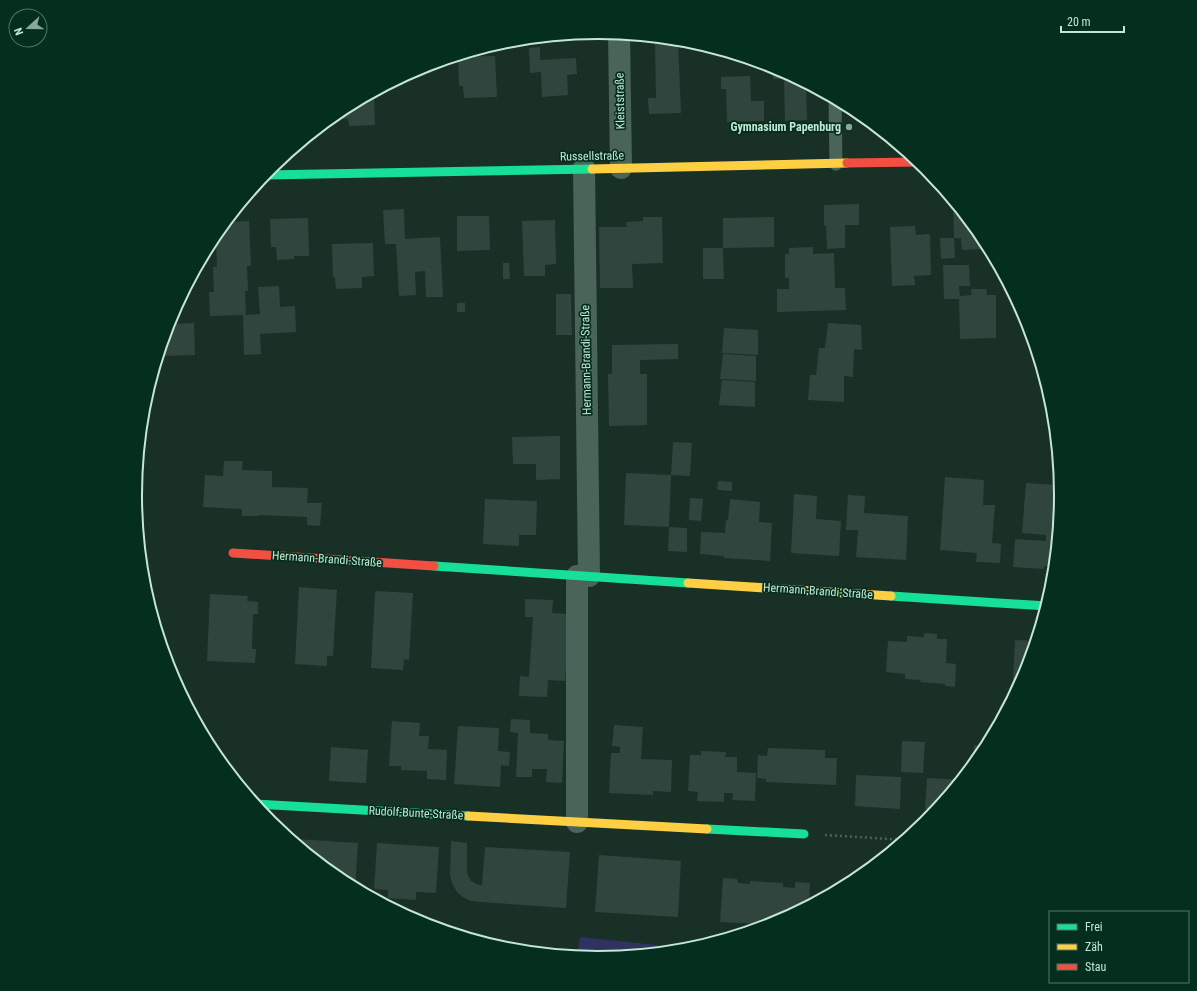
<svg xmlns="http://www.w3.org/2000/svg" width="1197" height="991" viewBox="0 0 1197 991" font-family="'Roboto Condensed',sans-serif">
<rect width="100%" height="100%" fill="#193026"/>
<path fill="#30335f" d="M580,937L694,949L689,950L598,959L577,957Z"/>
<path fill="#30453e" d="M678,42L681,113L649,114L648,98H656L655,43Z
M540,47V60L576,58L577,74L567,75L568,95L542,97L541,72L530,73L529,48Z
M495,56L497,97L464,98L463,86H459L458,57Z
M430,64L431,73H410L421,67Z
M773,66L806,83L807,120L785,121L784,79H773Z
M750,76L751,101H764V121L727,122L726,89H721V77Z
M374,93L375,125L349,126L348,119H343L342,109Z
M953,201L981,235L982,249L962,250L961,238H954Z
M859,204V225H845V248L827,249L826,225L824,226V205Z
M404,209L405,239L440,237L443,297H426L425,271L415,272L416,295L399,296L396,244H385L383,210Z
M457,216H489L490,250L457,251Z
M643,217H662L663,263L632,264L633,288H600L599,227H627L626,222L643,221Z
M774,217V247L723,248V218Z
M308,218L309,256H294V259L277,260L276,247H271L270,219Z
M555,220L556,264L545,265V276H524L522,221Z
M249,221L251,266H247L248,291H245L246,315L260,314L258,287L279,286L280,307L295,306L296,332L260,334L261,354L244,355L243,315L210,316L209,292H214L213,267H217L216,235L227,222Z
M915,226L916,235L930,234L931,275L914,276L915,285L892,286L890,227Z
M940,238H954L955,258L941,259Z
M373,243L374,276L362,277V288L336,289L335,277H333L332,244Z
M813,247V254L834,253L835,288H845L846,310L777,312V289H789V278H785V254H789V248Z
M703,248H723L724,279H703Z
M503,263H509L510,279H503Z
M943,265H969L970,286H959L960,296L972,295L971,289H986L987,295H996V338L960,339L959,299H944Z
M1010,287L1020,305H1010Z
M556,294H571L572,335H556Z
M457,303H465V312H457Z
M194,323L195,355L163,356L162,345L168,324Z
M828,323L861,325L862,350L854,349L853,377L844,376V402L808,400L810,375H816L819,348H825Z
M724,328L758,330V355L722,353Z
M678,344V359L640,360V374H647V425L609,426L608,374H612V345Z
M723,354L756,356V381L720,379Z
M722,380L755,382V407L719,405Z
M560,436V479L536,480V464H513L512,437Z
M673,442L692,443L690,476L671,475Z
M224,461H243L242,470L272,471V487L308,488L307,503H322L320,526L307,525V517L258,515L259,516H242V509L203,507L205,475L223,476Z
M626,473L671,475L669,527L624,525Z
M945,477L984,480L983,505H995L992,543L1001,544L1000,563L976,562L977,553L940,550Z
M718,481L732,482V491L717,490Z
M1026,483L1057,485L1055,512H1060L1055,566H1044V569L1013,567L1015,539L1046,541V535L1022,533Z
M794,494L817,496L816,519L841,521L839,556L791,553Z
M848,495L865,496L864,513L908,516L906,560L856,557L858,530H846Z
M690,498L703,499L701,521L689,520Z
M485,499L537,501L536,535H519V546L483,544Z
M730,499L760,502L759,522L772,523L770,561L724,558V556L700,554L701,532L725,533L726,520H728Z
M669,527L687,528V552L668,551Z
M299,587L337,590L333,656H327V666L295,664Z
M375,591L413,593L409,660L404,659L403,670L371,668Z
M210,594L248,596L247,601L258,602V614H253L252,649H256L255,663L207,661Z
M525,599L553,600L552,613L569,614L565,681L548,680L547,697L519,696L520,676L529,677L533,617H525Z
M924,633L937,634V639H947L946,663L956,664L955,687L945,686V684L920,682L921,680L905,679V674L886,672L888,641L907,642V636L924,637Z
M1015,640L1036,641L1027,673L1023,681L1013,680Z
M511,719L530,720V733L548,734V740L564,741L562,783L546,782L547,769H532V777H516L518,733L510,732Z
M392,721L420,723L419,736H429L428,749L447,750L446,780L427,779V771L401,770V766H389Z
M614,725L643,727L641,759L672,760L671,792L653,791V795L609,793L611,753H620V747L612,746Z
M458,726L499,728L498,751L510,752L509,766L501,765L500,787L454,784Z
M902,741L925,742L923,773L901,772Z
M974,745L985,746L984,752L973,766Z
M331,747L368,750L366,783L329,781Z
M768,748L825,750V758H837L836,785L766,782V779L757,778L758,755L767,756Z
M701,751L726,752L725,757H737V772L756,773L755,801L732,800L733,793H724V802L697,801L698,792L688,791L690,755H701Z
M856,775L901,777L900,809L855,806Z
M927,778L962,780L937,810L925,809Z
M296,839L358,843L355,889L341,881L296,844Z
M451,841L467,843V873L471,881L478,885H482L485,847L570,852L566,908L481,902L471,901L463,897L457,892L453,885L450,876Z
M377,843L439,847L436,893L416,892V900L388,898V890L374,889Z
M599,855L681,861L678,917L595,912Z
M723,878L737,879L738,883L750,884V881L783,883V887L795,888V882L810,883L809,906L776,924L758,929V924L720,922Z"/>
<g fill="none" stroke-linecap="round" stroke-linejoin="round">
<path stroke="#4c6258" stroke-width="2.5" stroke-dasharray="2 3" stroke-linecap="butt" d="M825,835L906,840"/>
<path stroke="#4a6459" stroke-width="13" d="M835,99L836,164"/>
<path stroke="#4a6459" stroke-width="22" d="M619,34L621,168
M584,168L589,576
M577,822V576"/>
<path stroke="#16e098" stroke-width="9" d="M265,175L592,169
M434,566L688,583
M891,596L1047,606
M255,804L468,816
M707,829L804,834"/>
<path stroke="#ffcf43" stroke-width="9" d="M592,169L847,163
M688,583L891,596
M468,816L707,829"/>
<path stroke="#f24e42" stroke-width="9" d="M847,163L919,162
M233,553L434,566"/>
</g>
<circle fill="#88a796" stroke="#042e1d" stroke-width="1.5" cx="849" cy="127" r="4"/>
<g text-anchor="middle" stroke-width="3.5" stroke-linejoin="round" paint-order="stroke">
<g font-size="12" fill="#c3e7d3" stroke="#042e1d">
<text transform="translate(620 101) rotate(-91)" y="4">Kleiststraße</text>
<text transform="translate(592 156) rotate(-1)" y="4">Russellstraße</text>
<text transform="translate(586 360) rotate(-91)" y="4">Hermann-Brandi-Straße</text>
<text transform="translate(327 559) rotate(4)" y="4">Hermann-Brandi-Straße</text>
<text transform="translate(818 591) rotate(4)" y="4">Hermann-Brandi-Straße</text>
<text transform="translate(416 813) rotate(3)" y="4">Rudolf-Bunte-Straße</text>
</g>
<g font-size="12" font-weight="bold" fill="#c3e7d3" stroke="#042e1d" text-anchor="end">
<text x="841" y="131">Gymnasium Papenburg</text>
</g>
</g>
<path d="M0 0H1197V991H0ZM142 495a456 456 0 1 1 912 0a456 456 0 1 1-912 0Z" fill="#042e1d" fill-rule="evenodd"/>
<path fill="none" stroke="#c3e7d3" stroke-width="2" d="M142 495a456 456 0 1 1 912 0a456 456 0 1 1-912 0Z"/>
<rect x="1049" y="911" width="140" height="72" fill="#042e1d" stroke="#507866"/>
<rect x="1057" y="924" width="20" height="6" fill="#16e098" stroke="#507866"/>
<text x="1085" y="931" font-size="12" fill="#c3e7d3">Frei</text>
<rect x="1057" y="944" width="20" height="6" fill="#ffcf43" stroke="#507866"/>
<text x="1085" y="951" font-size="12" fill="#c3e7d3">Zäh</text>
<rect x="1057" y="964" width="20" height="6" fill="#f24e42" stroke="#507866"/>
<text x="1085" y="971" font-size="12" fill="#c3e7d3">Stau</text>
<g transform="translate(28 28) rotate(249)"><circle r="19" fill="#042e1d" stroke="#507866"/>
<path d="M0-3L7 15L0 10L-7 15Z" fill="#88a796"/>
<text y="-6" font-size="11" font-weight="bold" text-anchor="middle" fill="#c3e7d3">N</text>
</g>
<path d="M1061 26v6h63v-6" fill="none" stroke="#c3e7d3" stroke-width="2"/>
<text x="1067" y="26" font-size="12" fill="#c3e7d3" stroke="#042e1d" stroke-width="3" paint-order="stroke">20 m</text>
</svg>
